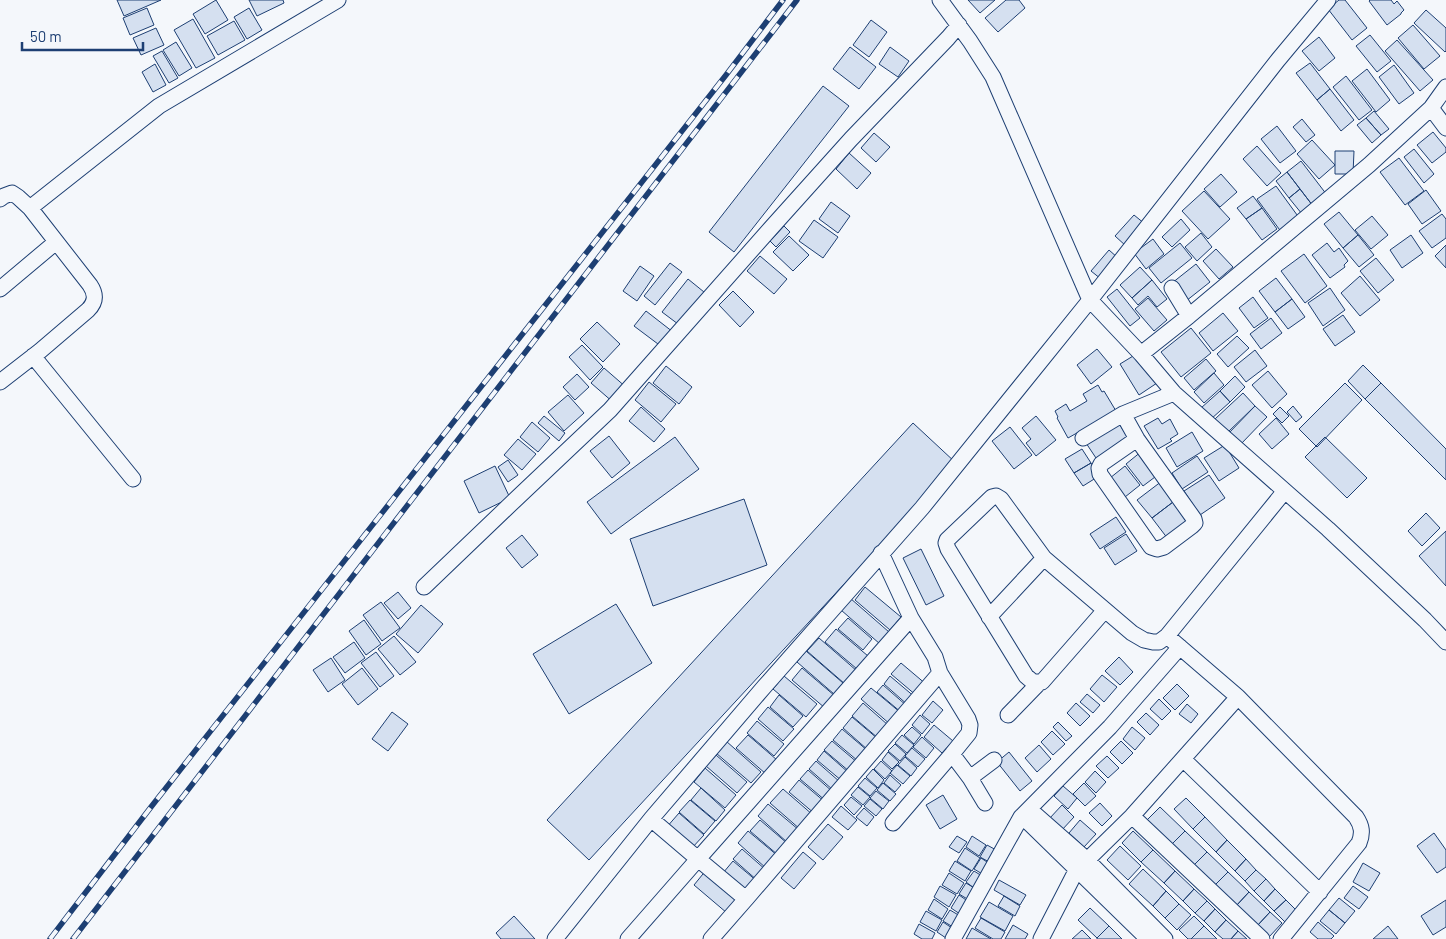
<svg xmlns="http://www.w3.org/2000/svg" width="1446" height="939" viewBox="0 0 1446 939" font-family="Barlow,sans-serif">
<rect width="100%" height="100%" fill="#f4f7fb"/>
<path fill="#d5e0f0" stroke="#1d3f73" d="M117,0H161L124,16Z
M216,0L228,20L205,34L193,14Z
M249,0H283L284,3L257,16Z
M968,0H995L980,13Z
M1006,0H1019L1025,8L998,32L985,18Z
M1339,0H1345L1367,28L1352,40L1328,9Z
M1370,0H1391L1394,4L1397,1L1404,10L1401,13V14L1387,25L1369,1Z
M147,8L154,25L130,35L123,18Z
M249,8L262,30L247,39L234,17Z
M1426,10L1446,28V51L1445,52L1414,23Z
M193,19L215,58L196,68L174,30Z
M871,20L887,32L869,57L853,45Z
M234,21L245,40L218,55L207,36Z
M1413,25L1440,56L1424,69L1398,38Z
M156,28L164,45L141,55L133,38Z
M1370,35L1391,61L1377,72L1356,46Z
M1319,37L1335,58L1319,71L1302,51Z
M1397,40L1433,80L1420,91L1385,51Z
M176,42L192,68L179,76L163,50Z
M850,47L876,67L859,89L833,69Z
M890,47L909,61L898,77L879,64Z
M162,51L178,78L169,83L153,56Z
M1310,63L1330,89L1317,100L1296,73Z
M155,64L166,85L153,92L142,72Z
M1394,65L1414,93L1399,104L1379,77Z
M1367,69L1390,100L1376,112L1352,81Z
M1346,76L1372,110L1359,120L1333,87Z
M823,86L849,106L734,252L709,232Z
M1330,89L1354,120L1341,131L1317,100Z
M1374,111L1389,129L1381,135L1366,118Z
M1366,118L1381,135L1372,143L1357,125Z
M1302,119L1315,135L1306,142L1293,127Z
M1277,126L1296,151L1280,163L1261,139Z
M1433,132L1446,148V152L1432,163L1417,145Z
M874,133L890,147L876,162L861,148Z
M1312,140L1335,165L1319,179L1297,154Z
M1257,146L1281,173L1267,186L1243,159Z
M1414,149L1434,174L1424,183L1404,157Z
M1335,151H1354L1353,174H1335Z
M849,153L871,173L857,189L836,169Z
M1399,158L1424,191L1405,205L1380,172Z
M1301,161L1327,195L1313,206L1287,172Z
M1287,172L1300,189L1289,198L1276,181Z
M1221,174L1237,192L1220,207L1204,189Z
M1276,186L1300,219L1282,233L1257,199Z
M1300,189L1313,206L1302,214L1289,198Z
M1426,190L1441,211L1422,224L1408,204Z
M1204,191L1230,219L1208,239L1182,211Z
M1253,196L1262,208L1246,219L1237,208Z
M831,202L850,216L838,233L819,219Z
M1262,208L1277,229L1262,240L1246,219Z
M1339,212L1358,235L1343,248L1324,224Z
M1442,214L1446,219V238L1432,248L1419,231Z
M1134,215L1145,224L1126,246L1115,236Z
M1372,216L1388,235L1371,249L1355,230Z
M1181,219L1190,230L1172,247L1162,237Z
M814,220L838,237L823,258L799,241Z
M784,226L790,232L776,247L770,241Z
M1201,233L1212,247L1197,261L1185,247Z
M1358,235L1374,255L1359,267L1343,248Z
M1411,235L1423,253L1402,268L1390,250Z
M789,236L809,255L793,271L773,252Z
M1153,239L1164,254L1146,269L1134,253Z
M1180,243L1192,258L1161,283L1149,268Z
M1327,243L1334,252L1339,248L1348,261L1344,265L1345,267L1330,278L1312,255Z
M1446,245V268L1435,256Z
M1216,249L1233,267L1219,279L1203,261Z
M1109,250L1118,258L1101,279L1091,271Z
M1304,254L1327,286L1305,303L1281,271Z
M760,256L787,279L774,294L747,271Z
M1376,258L1394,280L1378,293L1360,271Z
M670,263L682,272L655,305L644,296Z
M1196,264L1210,282L1186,301L1172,283Z
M640,266L654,276L637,301L623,291Z
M1140,267L1152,280L1132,298L1120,285Z
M1360,276L1380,300L1360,316L1341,293Z
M1276,278L1292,299L1275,312L1259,291Z
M688,279L704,292L678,324L662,312Z
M1152,280L1167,299L1157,307L1148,296L1138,305L1132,298Z
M1330,288L1345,310L1323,326L1308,303Z
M1117,289L1140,318L1130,326L1107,297Z
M733,291L754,312L740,327L719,305Z
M1253,297L1268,318L1254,328L1239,308Z
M1148,298L1167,320L1154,331L1135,309Z
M1292,299L1305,317L1288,329L1275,312Z
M646,311L673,332L662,347L634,326Z
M1223,313L1238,331L1213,351L1199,333Z
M1343,315L1355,332L1335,346L1323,329Z
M1271,318L1282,333L1261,349L1250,334Z
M597,322L620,344L603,362L580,339Z
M1191,328L1211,353L1181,377L1161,352Z
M1237,336L1249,348L1228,367L1217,354Z
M582,345L603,367L590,380L569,357Z
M1097,349L1112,367L1091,384L1077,365Z
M1255,350L1267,366L1246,382L1234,367Z
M1138,353L1157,383L1139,395L1120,364Z
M1206,359L1216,371L1194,390L1184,378Z
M1363,365L1381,383L1365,399L1348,381Z
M666,366L692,387L679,404L653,383Z
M604,368L627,388L614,403L591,383Z
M1268,371L1287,394L1272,408L1252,385Z
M1214,373L1224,385L1204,403L1194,392Z
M577,374L589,387L575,400L563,387Z
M1235,376L1245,387L1230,402L1220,391Z
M649,382L676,404L661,422L635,400Z
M1345,383L1362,400L1317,447L1299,429Z
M1381,383L1446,449V480L1365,399Z
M1098,385L1102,392L1104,391L1116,411L1068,438L1057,418L1058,417L1055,411L1066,404L1070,411L1087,401L1083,394Z
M1220,391L1230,402L1211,419L1201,408Z
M1243,393L1255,406L1228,432L1215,419Z
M568,395L584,413L564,431L548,412Z
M1255,406L1267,417L1240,445L1228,434Z
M1293,406L1302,417L1296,422L1287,412Z
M641,407L665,429L654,442L629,421Z
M1280,407L1289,416L1282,423L1273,414Z
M544,416L565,433L559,441L538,423Z
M1036,416L1056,440L1036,456L1026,443L1031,439L1022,428Z
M1158,418L1162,424L1170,419L1178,434L1170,439L1172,441L1158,449L1144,426Z
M1276,418L1289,434L1272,449L1259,434Z
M532,422L550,438L538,452L520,437Z
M1118,422L1130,441L1098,461L1086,443Z
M913,423L956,463L589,860L547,820Z
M1010,427L1032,455L1014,469L992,441Z
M1192,432L1203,451L1177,467L1166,448Z
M609,436L630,463L612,478L590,451Z
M675,437L699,469L611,534L587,502Z
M1325,437L1367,478L1347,498L1305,457Z
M518,439L536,454L522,470L504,455Z
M1225,445L1239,468L1219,481L1204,458Z
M1082,449L1091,463L1074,473L1065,459Z
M1142,451L1159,474L1143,486L1126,464Z
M1197,456L1208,472L1182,489L1172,473Z
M508,460L518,475L508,482L498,467Z
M1091,463L1099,476L1083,486L1074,473Z
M495,466L510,498L479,513L464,481Z
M1125,466L1140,485L1125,497L1110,478Z
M1209,475L1225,498L1200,515L1184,491Z
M1162,481L1177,499L1152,518L1137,500Z
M744,499L767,565L653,606L630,539Z
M1177,499L1192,520L1168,539L1152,518Z
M1426,513L1440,528L1422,546L1408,531Z
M1116,517L1126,532L1100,549L1090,534Z
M1446,531V586L1419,556Z
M1126,534L1137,551L1115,565L1104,548Z
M522,535L538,555L522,568L506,548Z
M921,549L944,596L926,605L903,558Z
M865,587L901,617L890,630L855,600Z
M398,592L411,608L398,619L384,603Z
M850,598L889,632L880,644L841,610Z
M381,602L400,628L382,641L363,615Z
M616,604L652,663L569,714L533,654Z
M421,605L443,624L418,653L396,634Z
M848,618L872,639L863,650L838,629Z
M364,620L381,644L366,655L349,631Z
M836,629L868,656L857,669L825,642Z
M394,636L416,662L400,675L378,649Z
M819,638L857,671L845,684L807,651Z
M354,642L365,658L345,673L333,657Z
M806,651L843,683L834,694L797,662Z
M376,652L394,676L380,687L361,663Z
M1119,657L1133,672L1120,685L1105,671Z
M331,658L345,680L328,692L313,670Z
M901,663L927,685L917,696L891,674Z
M362,668L378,689L358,705L342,684Z
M802,668L835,696L825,708L792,680Z
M1102,675L1117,687L1104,702L1090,689Z
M784,676L817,704L806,717L773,689Z
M890,676L916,698L909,706L884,684Z
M1177,684L1189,696L1175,710L1163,698Z
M883,685L907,706L902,713L877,692Z
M871,688L901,713L891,725L861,699Z
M1087,694L1100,705L1093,713L1080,702Z
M779,695L803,716L793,727L770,707Z
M1159,699L1171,711L1162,720L1150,709Z
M933,701L943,710L932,723L922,715Z
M863,703L888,725L878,738L852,716Z
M1076,703L1090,716L1080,726L1067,713Z
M1187,704L1198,714L1191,723L1179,714Z
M768,707L794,729L783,741L758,719Z
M392,712L408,724L388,751L372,739Z
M1146,713L1159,725L1150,735L1137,722Z
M920,715L930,724L922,734L912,725Z
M852,717L878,739L868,750L843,728Z
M757,721L784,744L774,756L747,733Z
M1058,722L1072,736L1066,741L1053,727Z
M934,725L953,741L942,753L924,737Z
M912,727L921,735L914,744L904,735Z
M1132,727L1145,738L1135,750L1123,739Z
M842,729L868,751L858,761L833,740Z
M1052,731L1065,744L1053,755L1041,742Z
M748,735L777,760L766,774L736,748Z
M902,735L914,745L907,753L895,743Z
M922,737L934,748L926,758L913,747Z
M726,741L761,772L751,783L716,753Z
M832,741L858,763L850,772L824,750Z
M1121,741L1133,753L1122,764L1110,752Z
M895,744L906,754L900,761L888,751Z
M1039,745L1051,759L1037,772L1025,758Z
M912,748L925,759L918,767L905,756Z
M824,751L849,773L842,781L817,760Z
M888,752L899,762L892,769L882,760Z
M1009,752L1032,781L1020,791L997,762Z
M716,755L747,782L737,793L706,766Z
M1107,756L1119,768L1108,778L1096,766Z
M905,757L917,768L911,776L898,765Z
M816,761L840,782L833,790L809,769Z
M881,761L892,771L885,779L874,769Z
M897,765L910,776L903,784L890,773Z
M705,768L736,795L725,808L694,782Z
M873,769L884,780L878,788L866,777Z
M808,770L833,792L826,801L800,779Z
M1095,771L1106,782L1096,793L1085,782Z
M890,775L901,785L895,792L884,783Z
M865,778L877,788L870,796L858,786Z
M799,780L825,802L815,814L789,792Z
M883,783L896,794L890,801L877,790Z
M1084,783L1096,796L1085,806L1073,794Z
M1063,786L1077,798L1068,809L1054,796Z
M858,787L870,797L863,805L851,795Z
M701,788L725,810L716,821L691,800Z
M783,789L813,815L801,830L770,803Z
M876,791L889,801L883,809L870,798Z
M943,795L957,819L940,829L926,805Z
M851,797L862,806L854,815L844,805Z
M1186,798L1205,817L1193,829L1174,809Z
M870,799L882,809L876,816L864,806Z
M690,800L715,821L704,834L679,812Z
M1100,803L1112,816L1102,826L1089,813Z
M768,804L799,830L788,843L758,816Z
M1062,805L1074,817L1061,831L1049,819Z
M841,806L857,820L848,830L832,817Z
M1160,807L1185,831L1171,845L1146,821Z
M864,808L874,817L867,826L856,817Z
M679,813L704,835L691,849L666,828Z
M1205,817L1227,840L1216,852L1193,829Z
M760,820L788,844L778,855L750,831Z
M1080,820L1096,834L1084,847L1069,833Z
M828,824L843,837L823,860L808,847Z
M748,831L778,856L767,869L738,843Z
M1133,831L1153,850L1141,862L1122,843Z
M1185,831L1207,852L1193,866L1171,845Z
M1434,833L1446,850V867L1437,873L1417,846Z
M957,836L967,842L959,853L949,847Z
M972,836L986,845L979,856L966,847Z
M1227,840L1246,859L1235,871L1216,852Z
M987,845L998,851L991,863L980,857Z
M1120,846L1141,866L1128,880L1107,860Z
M965,848L980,858L972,871L957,861Z
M742,849L766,870L758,881L733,859Z
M1153,850L1175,871L1164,883L1141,862Z
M803,852L816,863L794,889L781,878Z
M1207,852L1228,872L1214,886L1193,866Z
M981,858L990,864L984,875L974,869Z
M1246,859L1256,870L1245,881L1235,871Z
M733,861L758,882L748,894L723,873Z
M955,861L971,871L965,881L949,871Z
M1363,863L1380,873L1369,891L1353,882Z
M707,869L740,898L727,913L694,885Z
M1143,869L1166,891L1153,906L1129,884Z
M1256,870L1266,879L1254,891L1245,881Z
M974,871L982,876L974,888L966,882Z
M1175,871L1194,889L1183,901L1164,883Z
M1228,872L1249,892L1236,906L1214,886Z
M949,873L964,883L957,894L942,885Z
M1266,879L1275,889L1264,901L1254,891Z
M999,880L1026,895L1020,905L994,890Z
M966,883L976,889L969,900L959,894Z
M940,886L956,895L949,907L934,897Z
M1353,886L1368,897L1359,909L1344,898Z
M1194,889L1207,901L1195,913L1183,901Z
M1275,889L1286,900L1274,911L1264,901Z
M1166,891L1179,904L1165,918L1153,906Z
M1249,892L1270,912L1257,926L1236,906Z
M959,895L969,902L960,914L951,908Z
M1004,896L1020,906L1015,916L998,906Z
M1339,898L1355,911L1345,923L1329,910Z
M934,899L948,909L942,919L928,910Z
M1286,900L1296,910L1285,922L1274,911Z
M1446,900V927L1433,935L1421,916Z
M1207,901L1215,909L1204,921L1195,913Z
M989,902L1013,916L1005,931L980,917Z
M1179,904L1191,915L1177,930L1165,918Z
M1090,908L1109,926L1097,938L1078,920Z
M1215,909L1226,920L1215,932L1204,921Z
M950,910L960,916L953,927L943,921Z
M1329,910L1345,923L1336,934L1320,921Z
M926,911L942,920L936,931L920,922Z
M1270,912L1282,923L1269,937L1257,926Z
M514,916L535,939H501L496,933Z
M1194,916L1204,926L1191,939H1188L1179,930Z
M981,918L1005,932L1001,939H993L975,928Z
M1226,920L1238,931L1231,939H1223L1215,932Z
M943,922L952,928L946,938L937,932Z
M1318,922L1334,936L1331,939H1318L1310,932Z
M919,924L935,933L932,939H922L914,934Z
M1013,925L1028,934L1025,939H1005Z
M1109,926L1122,939H1097V938Z
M1204,926L1217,939H1191Z
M1388,926L1398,939H1373Z
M972,928L991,939H966Z
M1082,930L1091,939H1072Z
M1238,931L1247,939H1231Z"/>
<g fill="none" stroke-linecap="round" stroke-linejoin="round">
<defs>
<path id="minor" d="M940,0L970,41L993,77L1090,300L1141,354L1174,393L1328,529L1425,620L1446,642
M1431,108L1446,128
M0,199L4,196L12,193L18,197L30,208L90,285C96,294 96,302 88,310L40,351L0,382
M30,208L159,106L338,0
M1172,288L1189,316
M0,289L56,242
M1141,354L1189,316L1369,165L1431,108L1446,87
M33,356L133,479
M1123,414L1137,439L1194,519L1195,523L1192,526L1164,547L1157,549L1151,547L1100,474L1099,468L1101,464L1137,439
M1083,438L1123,414L1174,393
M881,553L911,618
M424,587L516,499L610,410L771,228L851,139L948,38L959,25
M989,617L1044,558
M911,618L935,657L940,673L746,899L698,859Z
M1167,636L1284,492
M1238,697L1356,817C1362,826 1363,833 1359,843L1281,939
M1008,715L1039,683
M952,754L970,778L985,803
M1183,759L1320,892
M970,778L994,760
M1029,809L1087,860L1165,939
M1132,816L1262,939
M1021,817L1029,823L1148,939
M893,823L952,754L969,733L970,725L968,719L940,673
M555,939L651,819L764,687L922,508L1090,300L1278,60L1328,0
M628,939L698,859L651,819
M711,939L746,899
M953,939L1021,817L1110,727L1180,647
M1041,939L1076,871L1132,816L1238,697L1167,636L1159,642H1153L1144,640L1132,633L1044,558L1001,499L996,496L992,497L947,540L946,543L948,549L1026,676L1033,682H1042L1105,610"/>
</defs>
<use href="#minor" stroke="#1d3f73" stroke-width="17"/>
<use href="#minor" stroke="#f4f7fb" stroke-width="15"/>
<defs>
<path id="rail" d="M50,939L151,807L726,75L783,0
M73,939L797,0"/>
</defs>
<use href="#rail" stroke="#1d3f73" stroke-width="5.5"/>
<use href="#rail" stroke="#f4f7fb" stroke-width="4" stroke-dasharray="11" stroke-linecap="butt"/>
</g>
<path d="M22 42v8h121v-8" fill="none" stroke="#1d3f73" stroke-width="2.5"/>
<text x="30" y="42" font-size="15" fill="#1d3f73" stroke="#f4f7fb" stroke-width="4" paint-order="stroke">50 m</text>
</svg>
